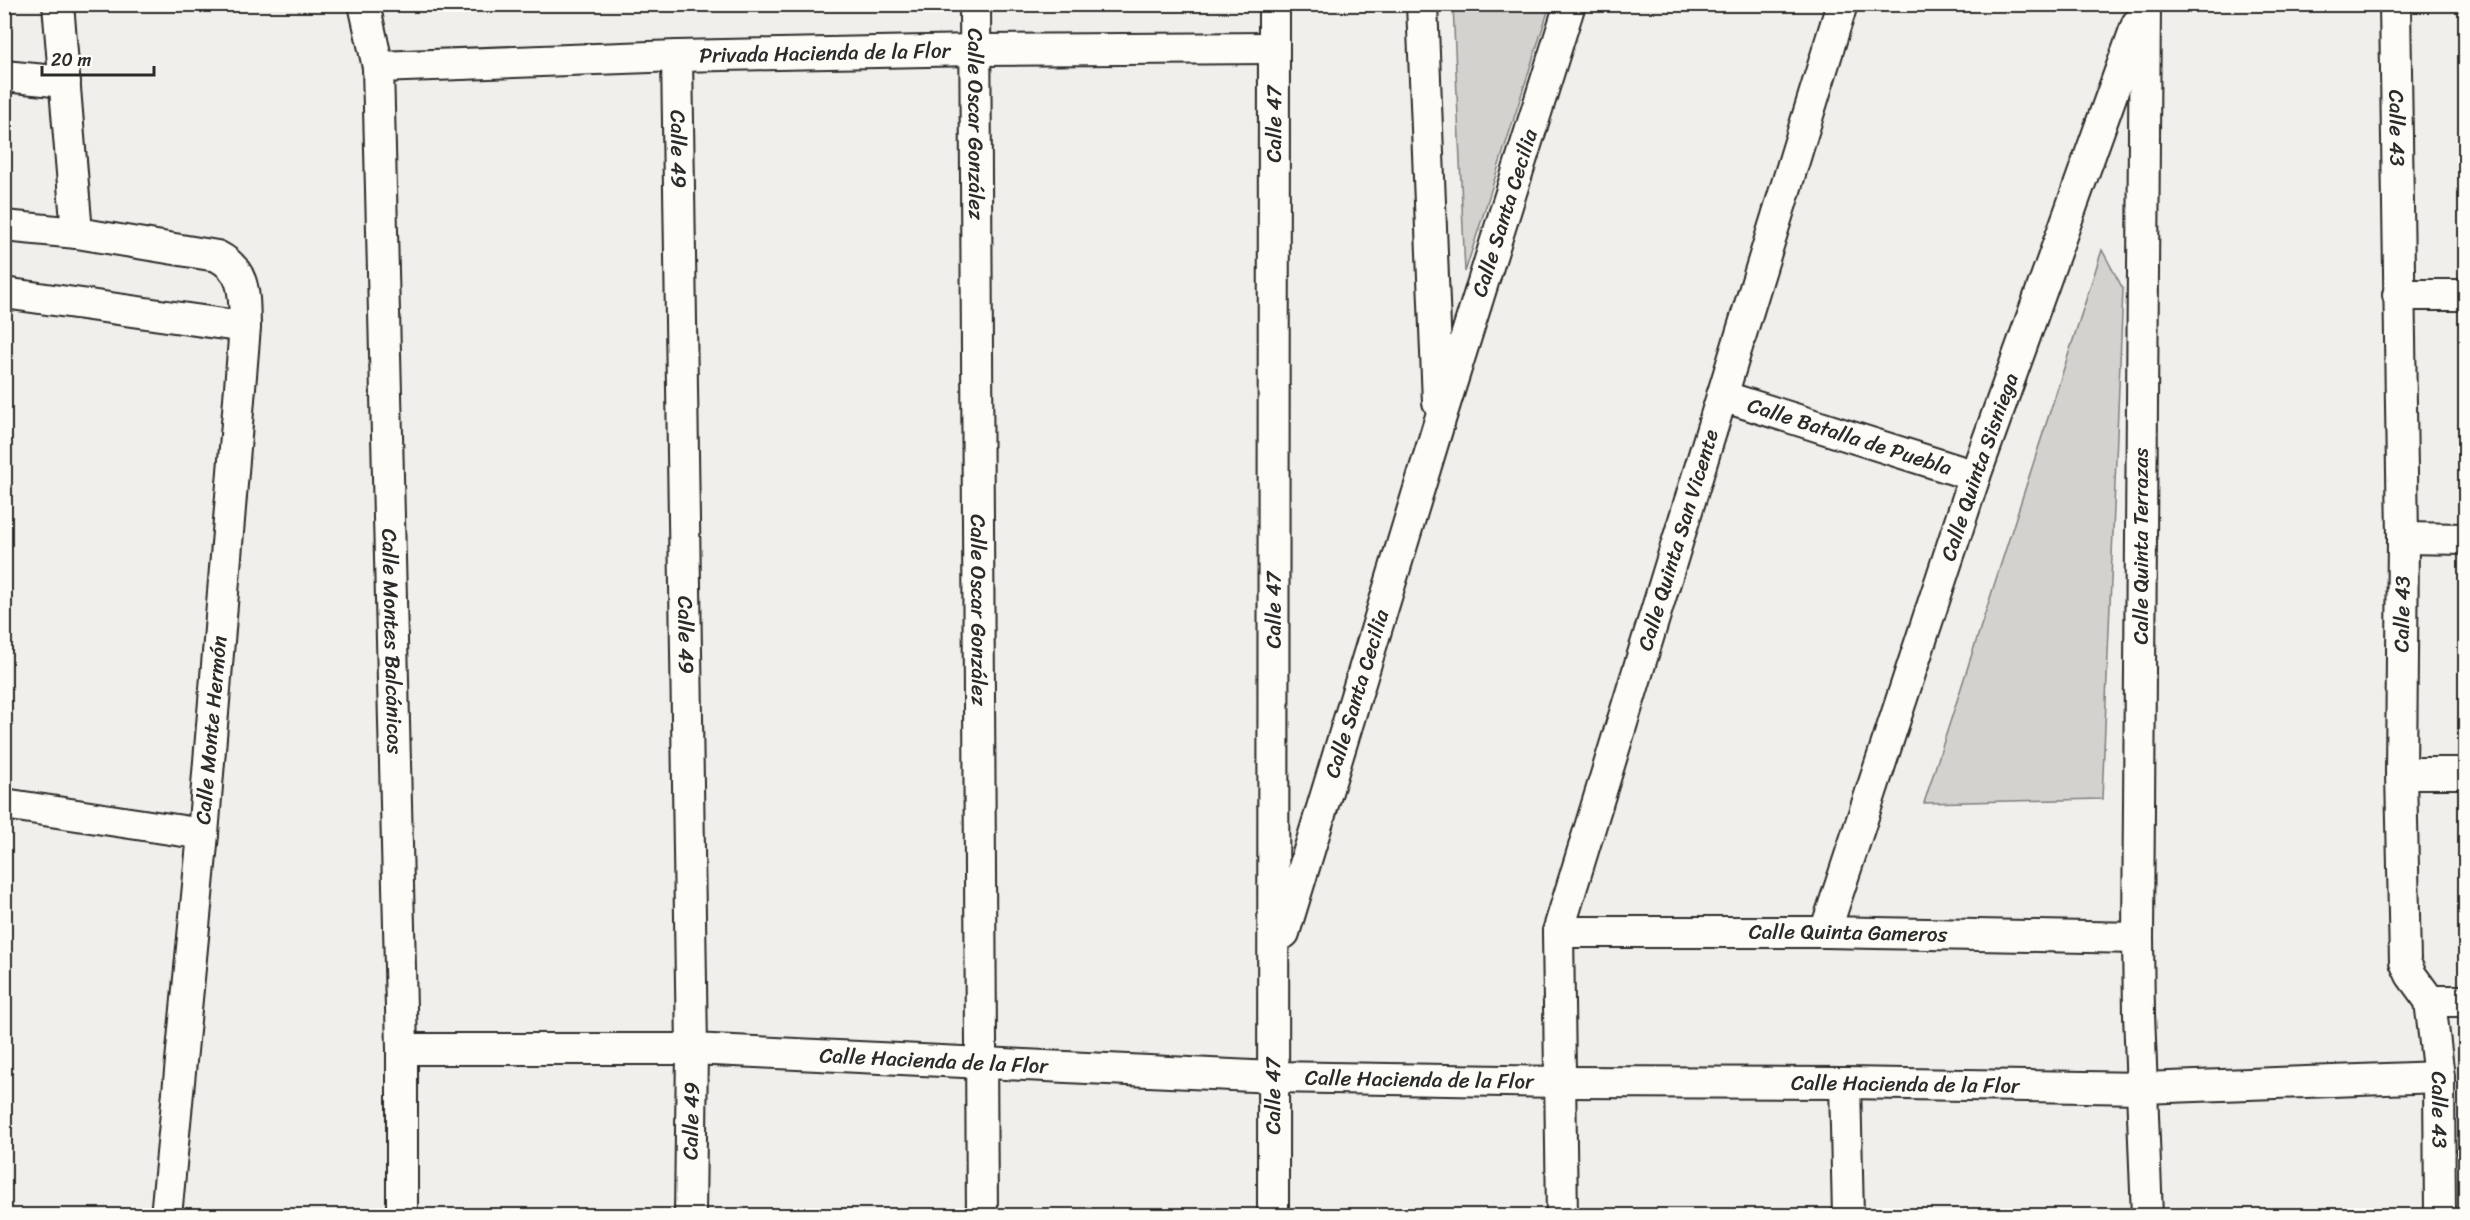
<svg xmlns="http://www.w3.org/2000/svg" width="2470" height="1220" viewBox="0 0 2470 1220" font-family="Sriracha,sans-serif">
<rect width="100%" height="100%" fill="#f0efeb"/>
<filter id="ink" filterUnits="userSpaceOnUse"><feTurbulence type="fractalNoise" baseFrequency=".0167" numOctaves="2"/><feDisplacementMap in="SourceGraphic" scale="12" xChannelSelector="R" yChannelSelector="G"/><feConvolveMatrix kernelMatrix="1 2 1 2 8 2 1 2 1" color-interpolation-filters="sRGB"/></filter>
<g filter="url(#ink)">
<path fill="#d3d2cf" stroke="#7f7e7d" stroke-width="1.5" d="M1453,5H1550L1465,272Z
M2102,250L2123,289L2102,799L1924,803Z"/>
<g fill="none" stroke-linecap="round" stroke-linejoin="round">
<defs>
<g id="street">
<path d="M58,4L77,233"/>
<path id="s1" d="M364,4L378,67L402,1049V1216"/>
<path id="s2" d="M975,4L982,1216"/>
<path d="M1422,4L1438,402"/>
<path d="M2145,4L2138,938L2139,1014L2147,1216"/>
<path id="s3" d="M2395,4L2403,538L2401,773L2405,962L2411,975L2430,1001L2439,1077L2440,1216"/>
<path id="s4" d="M677,56L692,1049L690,1216"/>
<path id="s5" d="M378,67L677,56L975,50L1273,48"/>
<path d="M4,76L65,82"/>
<path d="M4,226L77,233L217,256C247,271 244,297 245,327L203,834L166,1216"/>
<path d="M4,293L245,327"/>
<path d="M2398,295H2466"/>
<path id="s6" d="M1722,396L1975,476"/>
<path d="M2403,538L2466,539"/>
<path d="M2401,773H2466"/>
<path d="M4,804L203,834"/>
<path id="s7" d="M1558,932H1825L2138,938"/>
<path id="s8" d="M1825,932L1975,476L2137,24"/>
<path id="s9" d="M1284,933L1439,423L1570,4"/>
<path d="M2430,1001H2466"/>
<path id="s10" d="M402,1049H692L1273,1077L1561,1082L1845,1083L2143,1088L2439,1077"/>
<path d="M1845,1083L1848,1216"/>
<path id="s11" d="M1273,1216L1274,4"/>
<path id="s12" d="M1562,1216L1558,932L1842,4"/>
</g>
</defs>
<use href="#street" stroke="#2b2b2b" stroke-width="34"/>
<use href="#street" stroke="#fdfcf7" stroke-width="30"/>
</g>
</g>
<g text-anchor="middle" stroke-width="4.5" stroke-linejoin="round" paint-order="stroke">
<g font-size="21" fill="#2b2b2b" stroke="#fdfcf7">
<text dy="7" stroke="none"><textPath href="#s5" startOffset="447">Privada Hacienda de la Flor</textPath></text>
<text dy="7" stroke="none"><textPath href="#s2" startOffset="120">Calle Oscar González</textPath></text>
<text dy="7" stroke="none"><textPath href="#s11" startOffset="1092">Calle 47</textPath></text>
<text dy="7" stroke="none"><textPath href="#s3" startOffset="124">Calle 43</textPath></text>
<text dy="7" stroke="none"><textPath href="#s4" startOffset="93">Calle 49</textPath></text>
<text dy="7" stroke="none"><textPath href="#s9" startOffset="753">Calle Santa Cecilia</textPath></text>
<text dy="7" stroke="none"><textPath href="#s6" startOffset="134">Calle Batalla de Puebla</textPath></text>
<text dy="7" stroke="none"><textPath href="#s8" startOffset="490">Calle Quinta Sisniega</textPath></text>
<text dy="7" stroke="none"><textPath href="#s12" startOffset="694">Calle Quinta San Vicente</textPath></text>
<text transform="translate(2141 546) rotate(-90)" y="7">Calle Quinta Terrazas</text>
<text dy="7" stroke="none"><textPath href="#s2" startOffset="606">Calle Oscar González</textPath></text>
<text dy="7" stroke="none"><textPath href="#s11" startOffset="606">Calle 47</textPath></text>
<text transform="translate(2402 614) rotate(-89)" y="7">Calle 43</text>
<text dy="7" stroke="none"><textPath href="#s4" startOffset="579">Calle 49</textPath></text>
<text dy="7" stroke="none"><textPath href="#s1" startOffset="639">Calle Montes Balcánicos</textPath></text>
<text dy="7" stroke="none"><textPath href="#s9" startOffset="250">Calle Santa Cecilia</textPath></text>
<text transform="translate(211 730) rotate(-85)" y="7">Calle Monte Hermón</text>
<text dy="7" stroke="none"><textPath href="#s7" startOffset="290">Calle Quinta Gameros</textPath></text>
<text dy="7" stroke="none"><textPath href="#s10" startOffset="532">Calle Hacienda de la Flor</textPath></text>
<text dy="7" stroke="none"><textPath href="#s10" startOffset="1018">Calle Hacienda de la Flor</textPath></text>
<text dy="7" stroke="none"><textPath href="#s10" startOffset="1504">Calle Hacienda de la Flor</textPath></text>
<text dy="7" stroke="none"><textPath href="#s11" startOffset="120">Calle 47</textPath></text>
<text dy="7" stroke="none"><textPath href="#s3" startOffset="1114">Calle 43</textPath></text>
<text transform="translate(691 1121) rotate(-89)" y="7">Calle 49</text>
</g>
</g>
<rect width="2470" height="1220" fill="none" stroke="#fdfcf7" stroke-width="24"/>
<rect x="12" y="12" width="2446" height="1196" fill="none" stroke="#2b2b2b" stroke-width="2" filter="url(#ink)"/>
<path d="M42 66v9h112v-9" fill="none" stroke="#2b2b2b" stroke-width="3"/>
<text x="51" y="66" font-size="18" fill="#2b2b2b" stroke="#fdfcf7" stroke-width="4.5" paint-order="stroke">20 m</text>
</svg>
